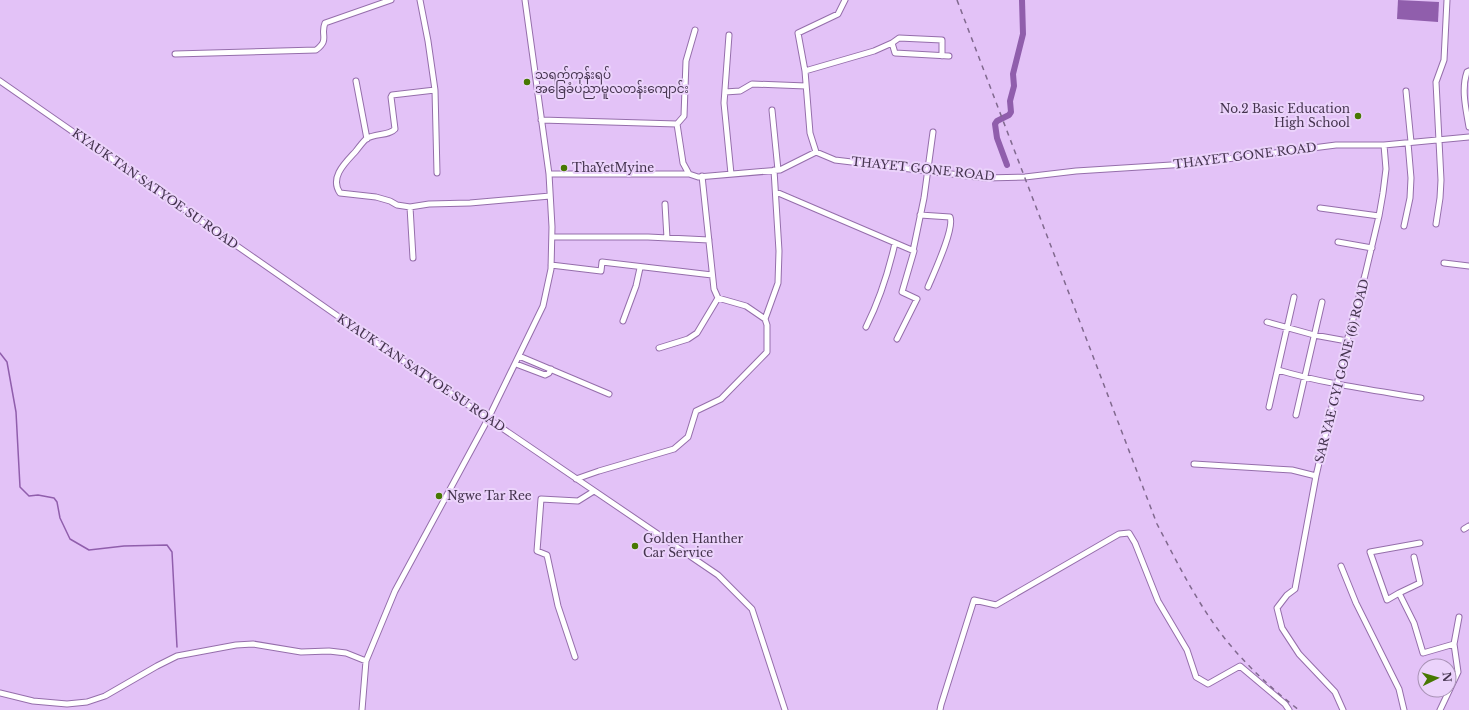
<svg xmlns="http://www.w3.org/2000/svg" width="1469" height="710" viewBox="0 0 1469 710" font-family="'Libre Baskerville','Noto Sans Myanmar',serif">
<rect width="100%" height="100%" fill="#e3c2f7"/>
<path fill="#905eac" d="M1398,0L1439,2L1438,22L1397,19Z"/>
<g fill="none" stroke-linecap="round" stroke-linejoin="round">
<path stroke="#905eac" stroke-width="1.5" d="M0,353L7,362L16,412L20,487L29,496L38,495L54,498L57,502L60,518L70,539L89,550L124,546L167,545L172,552L177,647"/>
<path stroke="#905eac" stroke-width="6" d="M1007,165L997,138L995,124L997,121L1009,115L1011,112L1010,101L1014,86L1013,74L1023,34L1022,0"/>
<defs>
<path id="minor" d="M420,0L428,41L435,90L437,173
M729,35L724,103L731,174
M892,43L899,38L942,40V56
M175,54L316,50C330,40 320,35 325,23L391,0
M805,71L874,51L892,43L895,53L949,56
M1469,71L1467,72C1461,89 1466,109 1469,127
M0,81L352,326L718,575L752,609L785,710
M356,81L367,139
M435,90L392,95L391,97L395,129C389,136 375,133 366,139C363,142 359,147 356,151C346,162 329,177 340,193L376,197L390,201L397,205L410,207L429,204L470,203L550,196
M1406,91L1411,142
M725,92L740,91L752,84L806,86
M772,110L778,170
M541,120L677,124L683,163L689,174L698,177L780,170L816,152L835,160L985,178L1025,177L1076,171L1187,164L1336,145H1384L1469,137
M677,124L684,116L686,61L695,30
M816,152L810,133L805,71L798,33L838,14L845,0
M549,174H689
M702,176L714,289L718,298L746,306L765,319
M776,192L914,251L902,292L917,299L897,339
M665,204L667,238
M410,207L413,258
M1320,208L1379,216
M920,215L950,217C955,228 933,275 928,287
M1436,224L1440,198L1441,180L1436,82L1444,60L1447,0
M1404,226L1410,198L1411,178L1408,143
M552,237H648L709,240
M1338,242L1372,248
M913,251L924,198L933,132
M1444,263L1469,266
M551,265L601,271L602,262L712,275
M623,321L636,286L640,268
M1267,322L1314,335L1347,341
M866,327C880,299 888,274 895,243
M659,348L688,339L697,333L718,298
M519,356L609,394
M516,364L545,375L549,373L551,369
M1278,370C1325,384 1373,390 1421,398
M1269,407L1294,297
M1296,415L1322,302
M1194,464L1292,470L1316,476L1347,341L1365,275L1379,216L1383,193L1386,169L1384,145
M1316,476L1295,589L1287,595L1277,608L1282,628L1299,654L1335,692L1343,710
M576,479L599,471L674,449L688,437L696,411L721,399L767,352V325L765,319L778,283L779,251L774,170
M1464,529L1469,526
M1420,543L1370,552L1387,600L1399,593L1414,623L1423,653L1454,644
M1341,566L1356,603L1399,689L1404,710
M1399,593L1420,583L1414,557
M575,657L558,606L547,555L537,551L541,499L578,501L594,491
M0,693L33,701L67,704L87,702L105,696L157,666L177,656L236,645L253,644L301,652L329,651L346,653L366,661
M362,710L366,661L395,591L488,419L543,306L551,269L552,227L549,174L525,0
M940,710L941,705L974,600L996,605L1119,534L1129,533L1135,543L1158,601L1187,650L1196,677L1208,684L1240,666L1285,704L1289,710
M1440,710L1458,672L1454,644L1459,617"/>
</defs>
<use href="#minor" stroke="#956eab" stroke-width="7"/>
<use href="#minor" stroke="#fff" stroke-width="5"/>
<path stroke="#80698e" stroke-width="1.5" stroke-dasharray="5 5" stroke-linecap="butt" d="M957,0L1157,524C1178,564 1198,605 1226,640C1247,666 1273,690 1299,710"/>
</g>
<g fill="#477802" stroke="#ebd3fb" stroke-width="1.5">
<circle cx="527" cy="82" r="4"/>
<circle cx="1358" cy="116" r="4"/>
<circle cx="564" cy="168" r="4"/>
<circle cx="439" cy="496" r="4"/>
<circle cx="635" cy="546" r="4"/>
</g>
<g text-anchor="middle" stroke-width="4" stroke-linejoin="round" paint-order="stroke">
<g font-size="12" fill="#45344f" stroke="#ebd3fb" text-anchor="start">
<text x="535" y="79">သရက်ကုန်းရပ်<tspan x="535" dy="14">အခြေခံပညာမူလတန်းကျောင်း</tspan></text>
<text x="1350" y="113" text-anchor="end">No.2 Basic Education<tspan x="1350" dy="14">High School</tspan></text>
<text x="572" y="172">ThaYetMyine</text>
<text x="447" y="500">Ngwe Tar Ree</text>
<text x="643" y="543">Golden Hanther<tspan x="643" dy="14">Car Service</tspan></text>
</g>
<g font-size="12" fill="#45344f" stroke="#ebd3fb">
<text transform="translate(1245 156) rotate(-7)" y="4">THAYET GONE ROAD</text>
<text transform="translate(923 169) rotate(6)" y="4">THAYET GONE ROAD</text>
<text transform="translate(155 189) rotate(35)" y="4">KYAUK TAN SATYOE SU ROAD</text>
<text transform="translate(1342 371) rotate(-76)" y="4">SAR YAE GYI GONE (6) ROAD</text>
<text transform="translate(421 373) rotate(34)" y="4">KYAUK TAN SATYOE SU ROAD</text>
</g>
</g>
<g transform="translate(1437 678) rotate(85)"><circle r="19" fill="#ebd3fb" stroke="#a993b6"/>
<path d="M0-3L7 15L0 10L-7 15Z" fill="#477802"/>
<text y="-6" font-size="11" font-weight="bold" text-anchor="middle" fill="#45344f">N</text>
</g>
</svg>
